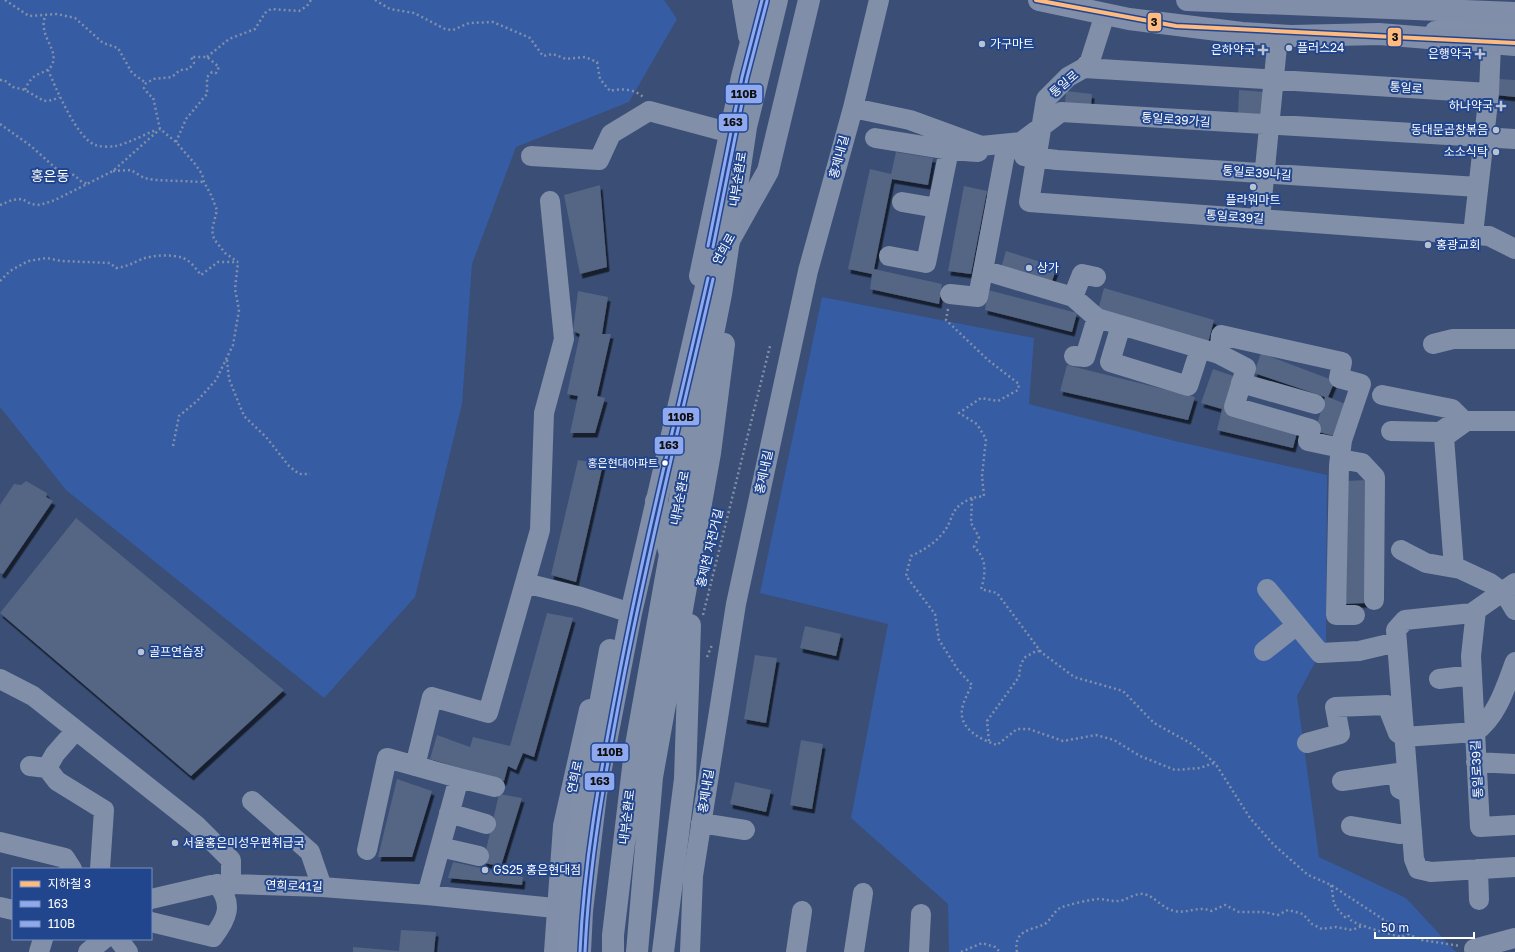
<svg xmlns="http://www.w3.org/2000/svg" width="1515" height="952" viewBox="0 0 1515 952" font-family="'Golos Text','Noto Sans KR',sans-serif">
<defs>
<filter id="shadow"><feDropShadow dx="2.5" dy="4.5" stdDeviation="0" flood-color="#0009"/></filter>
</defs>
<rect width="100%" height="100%" fill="#3a4e76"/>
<path fill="#365ca4" d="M0,0H664L677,19L629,102L516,147L472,264L462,404L415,597L324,698L66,490L0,407Z
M822,297L1034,338L1029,404L1175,441L1327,475L1326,642L1297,696L1319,857L1406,898L1456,952H949L948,904L851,818L888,624L760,593Z"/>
<path fill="#546584" filter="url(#shadow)" d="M1498,79L1515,80V97L1496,95Z
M1239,90L1264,92L1262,117L1238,116Z
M1066,91L1092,94L1091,106L1065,103Z
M896,152L933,158L928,185L892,179L874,269L942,284L939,304L870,289L872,274L848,269L870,169L891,174Z
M600,185L607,267L580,274L564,195Z
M964,186L987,191L971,274L948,271Z
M1006,251L1057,267L1051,284L1001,268Z
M1104,288L1214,320L1208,343L1098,310Z
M988,290L1077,313L1072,332L985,310Z
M578,291L608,297L602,334H611L597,396L605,398L595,433H570L578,396L567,394L580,334L573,331Z
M1261,353L1335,381L1328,397L1348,405L1338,437L1315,431L1325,397L1254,373Z
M1067,365L1195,397L1188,420L1060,391Z
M1213,369L1236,377L1226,409L1298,429L1293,448L1217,430L1222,409L1201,403Z
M578,460L603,464L576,582L551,575Z
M1369,480L1365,603L1343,604L1345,481Z
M26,481L47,493L46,497L53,501L3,574L0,573V505L14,484L21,485Z
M76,518L284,690L191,776L0,613Z
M547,613L573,618L534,757L523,753L516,770L508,766L504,781L430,759L437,735L470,747L473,737L510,746Z
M805,626L841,634L836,656L800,648Z
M755,655L777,658L766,723L744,719Z
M801,740L823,744L812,809L790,805Z
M397,779L432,791L412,857H378Z
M735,782L771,790L766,812L730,804Z
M499,794L522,798L501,866L483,863Z
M453,862L523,877L522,885L448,878Z
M401,930L436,932L434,952H353V947L399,951Z"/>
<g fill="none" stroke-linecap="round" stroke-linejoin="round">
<path stroke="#818fa9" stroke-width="2.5" stroke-dasharray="2 3" stroke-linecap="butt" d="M5,0L29,16L57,14L75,18L103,43L118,48L132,73L146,83
M375,0L390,9L414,13L445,29L453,30L469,23L493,22L530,38L543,56L553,54L566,59L585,57L597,62L600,79L610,91C620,88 635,89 643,97
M207,57L229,39L255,29L265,13L271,9L299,11L307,6L311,0
M48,70C56,88 76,137 95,145C101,147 110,147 116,146C129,143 143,135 156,130
M0,80H4L13,87L25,90L44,101L53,100L59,97
M25,90C33,69 46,76 52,65C58,52 45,41 44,28C43,24 44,20 45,16
M0,124L31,146L62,174L74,175L82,182L89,184
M176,142L186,119L207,94V77L212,72L216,73L219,67L207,57H191L194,63L189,69L180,70L172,77L154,79L146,83L144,88L149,95L153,97L160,129L176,142L195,164L202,174L204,182L211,195L217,210L212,230L214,239L225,253L238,262
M113,171L131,170L144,178L155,180L204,182
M0,205L12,200L22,199L31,204L40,205L55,200L113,171L160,129
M0,281L10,271L28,261L47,258L61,261L110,263L116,268C126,267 133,263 142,259C153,255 172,254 183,258C191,261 196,269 201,275L218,262H238
M948,309L946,320L988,360L1019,384L1018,390L998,401L981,398L959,413L977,424L986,439L982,476L984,496L972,498L971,523L979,537L974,547C987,558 986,574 981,589L997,593L1041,652L1074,677L1123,691L1154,723L1192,744L1215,763L1250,818L1274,845L1308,875L1331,885L1401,931L1422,940L1460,946
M227,360L229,379L244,416L266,437L289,466L299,474H310
M173,446L179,416L197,401L216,380L233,345L239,310L235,289L238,262
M972,498C947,509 956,518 942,534C934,544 922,551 911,556L906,576L935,614L939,640L958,670L972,685C969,691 965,698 963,705C956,727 979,739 997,745L1017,729H1029L1063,741L1096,735L1114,740L1140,756L1175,770L1200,768L1214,763
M703,615L770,346
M707,657L712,645
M989,741L987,721L1019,677L1020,667L1024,658L1036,651H1041
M1331,885C1335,903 1330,902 1345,917L1348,915C1348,915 1351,920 1351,920C1356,925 1395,936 1402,937L1407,933
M961,952L982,943L995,947L1000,952
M1017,952C1013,931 1030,930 1043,925C1050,922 1053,912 1060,908C1066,905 1092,899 1099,899C1108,899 1112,903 1123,900C1129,898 1137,893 1143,894C1154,895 1162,909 1175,911C1187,914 1199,905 1211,911L1225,905L1239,912H1263L1278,915L1288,910L1303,914L1312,924L1322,929L1336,927L1352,930L1362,926"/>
<path stroke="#818fa9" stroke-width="20" d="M1105,14L1090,61L1084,68L1068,77L1046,99L1029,202L1489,236L1515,249
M1435,31L1515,29
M1084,68L1489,93
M853,108L910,120L981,146L1021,142L1061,112L1515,139
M875,138L949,150L978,152
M531,156L599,160L611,134L649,111L731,133
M1024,156L1057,160L1478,187
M902,202L937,208
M1260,219L1278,36
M1473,234L1489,93L1491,44
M889,256L926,263L949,150
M983,270L1073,297L1082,274L1096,277
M950,294L978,297L1005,154
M1073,297L1097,318L1085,357L1074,356
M1097,318L1219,354L1221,335L1342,362L1339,378L1361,384L1342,440L1339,465L1336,615H1355
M1121,325L1110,362L1188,386L1200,349
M1433,344L1453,339H1515
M1219,354L1246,368L1234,407L1311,429L1308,441L1341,448
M1241,383L1315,404
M1382,395L1452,409L1465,422
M1391,431L1440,432L1456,421H1515
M1340,459L1362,463L1375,477L1374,600
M1401,550L1426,563L1460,569L1490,583L1506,595L1515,610
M1454,568L1444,437L1465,422
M525,583L581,597L631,613
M1515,583L1472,613L1405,620L1396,630L1414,859L1418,869L1431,872L1515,867
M1267,589L1320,653L1359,651L1397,642
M1476,610L1471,656L1480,827L1515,825
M1264,651L1297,625
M0,679L33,696L196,825L231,860V884
M1439,679L1472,675
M1307,743L1340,734L1335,707L1387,705L1398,733L1404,737L1475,732C1497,717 1506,686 1515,662
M1476,762L1515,764
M30,766L47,768
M415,766L432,697L488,713L540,530L544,413L564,339L550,201
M47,768L57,781L104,810L100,869
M47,768L55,754L76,730
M459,778L495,787
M1342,781L1398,773L1400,789L1404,791
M252,801L310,852L322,887
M449,813L486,824
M701,823L745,830
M1351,826L1399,834L1412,832
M0,842L65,858L72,869
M440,847L479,856
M367,850L387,758L459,778L427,895
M1478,869L1479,900
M151,899L211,885L231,884L322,887L427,895L574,910
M0,907L13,910
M151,922L213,937C227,919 234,904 217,884
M118,939L128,952
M1474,949L1515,938
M39,952L43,939
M88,952L104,939
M690,952L693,876L736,604L808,271L853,108L879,0
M796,952L802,911
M854,952L863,893
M919,952L921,914"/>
<path stroke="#818ea9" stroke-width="22" d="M743,0L749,36
M1039,0L1129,19L1242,33L1291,36L1379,34L1515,45
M1187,0L1515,13
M700,276L742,77L762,0
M555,952L564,826L590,710
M580,952L582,911L596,794L631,613L708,278L768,171L809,0"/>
<path stroke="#818fa9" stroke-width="22" d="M656,501L671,558
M584,792L610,650"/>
<path stroke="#818fa9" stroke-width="22" d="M569,952L571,881L584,792
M613,952V935L635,751L681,493L721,294L746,127L777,0
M637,952L652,777L710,453L724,344
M663,952L685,779L690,625"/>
<defs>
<path id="bus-1" d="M708,246L742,77L762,0
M580,952C584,861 600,775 617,686C643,549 677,414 708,278"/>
<path id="bus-2" d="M713,247L747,78L767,1
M585,952C589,862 605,775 622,686C648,550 682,415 713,279"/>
</defs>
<use href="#bus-1" stroke="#22468e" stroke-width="6"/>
<use href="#bus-2" stroke="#22468e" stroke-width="6"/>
<use href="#bus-1" stroke="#8fa9f0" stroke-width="3"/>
<use href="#bus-2" stroke="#8fa9f0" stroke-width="3"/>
<defs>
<path id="metro-1" d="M1036,0L1176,26L1515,43"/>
</defs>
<use href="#metro-1" stroke="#22468e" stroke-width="7"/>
<use href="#metro-1" stroke="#ffba80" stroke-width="4"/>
</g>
<g fill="#bac1cf" stroke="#22468e" stroke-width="1.5">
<circle cx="982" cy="44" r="4"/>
<circle cx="1289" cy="48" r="4"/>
<path d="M1261 44h4v4h4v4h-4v4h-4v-4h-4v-4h4z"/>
<path d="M1478 48h4v4h4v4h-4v4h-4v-4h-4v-4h4z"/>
<path d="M1499 100h4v4h4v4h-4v4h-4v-4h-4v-4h4z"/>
<circle cx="1496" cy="130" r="4"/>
<circle cx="1496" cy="152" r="4"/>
<circle cx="1253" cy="187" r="4"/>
<circle cx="1428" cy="245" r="4"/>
<circle cx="1029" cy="268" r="4"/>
<circle cx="141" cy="652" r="4"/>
<circle cx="175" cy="843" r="4"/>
<circle cx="485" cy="870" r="4"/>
</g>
<circle fill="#fff" stroke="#22468e" stroke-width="1.5" cx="665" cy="463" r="3.5"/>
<g text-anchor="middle" stroke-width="4" stroke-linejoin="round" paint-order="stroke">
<g font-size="11" fill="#fff" stroke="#22468e" text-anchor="end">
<text x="658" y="467">홍은현대아파트</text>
</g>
<g font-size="12" fill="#fff" stroke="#22468e" text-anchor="start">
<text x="990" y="48">가구마트</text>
<text x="1297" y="52">플러스24</text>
<text x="1255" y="54" text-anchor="end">은하약국</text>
<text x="1472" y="58" text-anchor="end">은행약국</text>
<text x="1493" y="110" text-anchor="end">하나약국</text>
<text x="1488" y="134" text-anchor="end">동대문곱창볶음</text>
<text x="1488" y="156" text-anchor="end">소소식탁</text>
<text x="1253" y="204" text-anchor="middle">플라워마트</text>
<text x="1436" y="249">홍광교회</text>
<text x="1037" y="272">상가</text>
<text x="149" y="656">골프연습장</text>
<text x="183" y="847">서울홍은미성우편취급국</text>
<text x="493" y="874">GS25 홍은현대점</text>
</g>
<g font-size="12" fill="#fff" stroke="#22468e">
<text transform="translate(1064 84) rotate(-40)" y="4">통일로</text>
<text transform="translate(1406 88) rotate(4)" y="4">통일로</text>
<text transform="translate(1176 120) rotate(4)" y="4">통일로39가길</text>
<text transform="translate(839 157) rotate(-75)" y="4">홍제내길</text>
<text transform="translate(1257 173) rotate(4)" y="4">통일로39나길</text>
<text transform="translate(738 179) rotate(-81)" y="4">내부순환로</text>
<text transform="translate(1235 217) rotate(4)" y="4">통일로39길</text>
<text transform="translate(724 249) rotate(-61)" y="4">연희로</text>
<text transform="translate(764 472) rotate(-78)" y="4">홍제내길</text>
<text transform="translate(680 498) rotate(-79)" y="4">내부순환로</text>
<text transform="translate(710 548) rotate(-77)" y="4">홍제천 자전거길</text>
<text transform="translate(1477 769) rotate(-93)" y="4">통일로39길</text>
<text transform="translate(575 777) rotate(-78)" y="4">연희로</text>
<text transform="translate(706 791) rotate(-81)" y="4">홍제내길</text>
<text transform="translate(627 817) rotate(-83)" y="4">내부순환로</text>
<text transform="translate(294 886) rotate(2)" y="4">연희로41길</text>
</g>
<g font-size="14" fill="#fff" stroke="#22468e">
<text x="50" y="181">홍은동</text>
</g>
</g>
<g stroke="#22468e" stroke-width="1.5">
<rect x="1147" y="12" width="15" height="20" rx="4" fill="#ffba80"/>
<rect x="1387" y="27" width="15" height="20" rx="4" fill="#ffba80"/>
<rect x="725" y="84" width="38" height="20" rx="4" fill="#8fa9f0"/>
<rect x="718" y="113" width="30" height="19" rx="4" fill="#8fa9f0"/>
<rect x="662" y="407" width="38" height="19" rx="4" fill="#8fa9f0"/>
<rect x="654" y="436" width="30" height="19" rx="4" fill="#8fa9f0"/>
<rect x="591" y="743" width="38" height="19" rx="4" fill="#8fa9f0"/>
<rect x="584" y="772" width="31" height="19" rx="4" fill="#8fa9f0"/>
</g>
<g font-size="11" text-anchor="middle" font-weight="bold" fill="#111">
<text x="1154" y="26">3</text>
<text x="1395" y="41">3</text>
<text x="744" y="98">110B</text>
<text x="733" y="126">163</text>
<text x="681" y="421">110B</text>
<text x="669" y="449">163</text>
<text x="610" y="756">110B</text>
<text x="600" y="785">163</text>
</g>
<rect x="12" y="868" width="140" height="72" fill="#22468e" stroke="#7a90bb"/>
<rect x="20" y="881" width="20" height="6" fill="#ffba80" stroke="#7a90bb"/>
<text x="48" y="888" font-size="12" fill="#ffffff">지하철 3</text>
<rect x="20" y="901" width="20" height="6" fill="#8fa9f0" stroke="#7a90bb"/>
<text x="48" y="908" font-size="12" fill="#ffffff">163</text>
<rect x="20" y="921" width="20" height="6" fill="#8fa9f0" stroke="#7a90bb"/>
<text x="48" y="928" font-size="12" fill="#ffffff">110B</text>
<path d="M1375 932v6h99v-6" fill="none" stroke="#ffffff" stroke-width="2"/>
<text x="1381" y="932" font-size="12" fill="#ffffff" stroke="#22468e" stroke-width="3" paint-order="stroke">50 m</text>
</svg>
